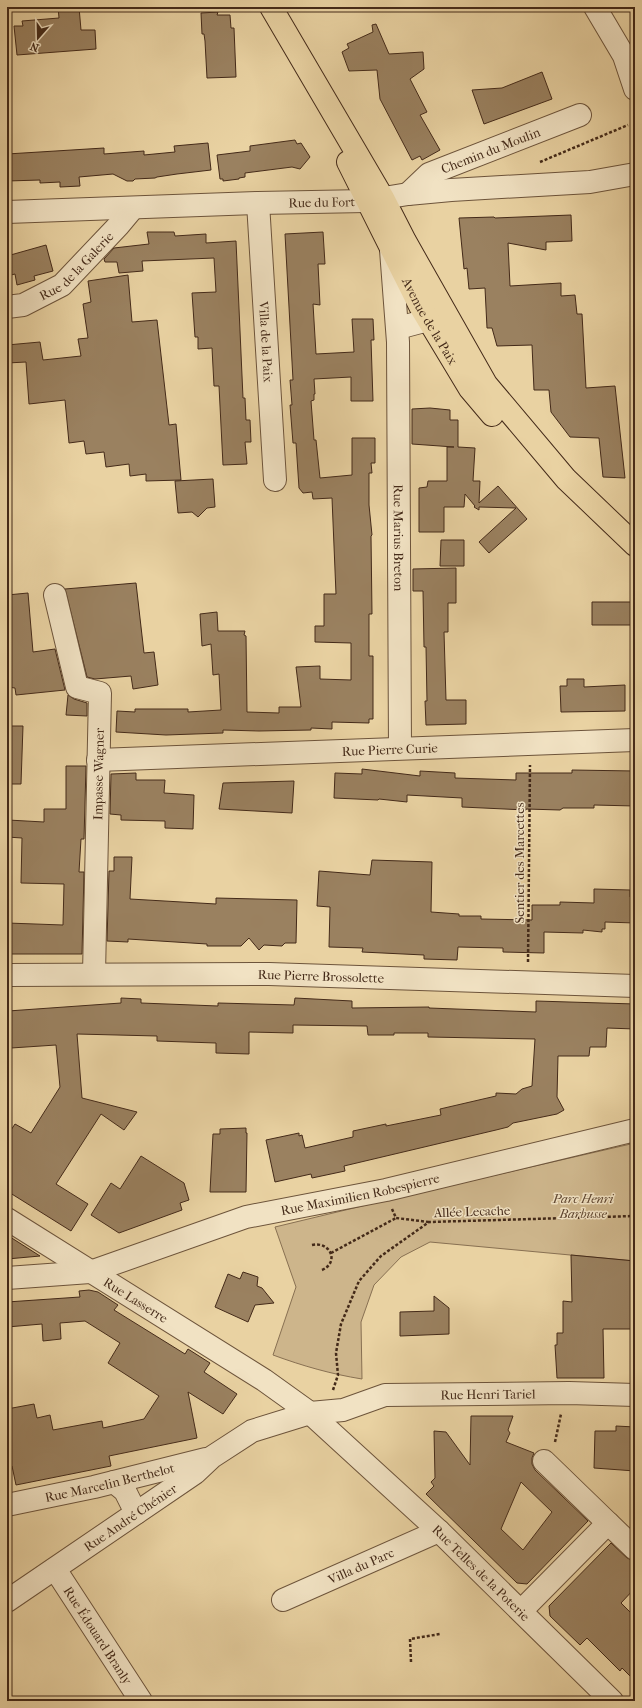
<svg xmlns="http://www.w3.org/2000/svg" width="642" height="1708" viewBox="0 0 642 1708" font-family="'IM FELL French Canon',serif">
<rect width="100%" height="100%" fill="#e9d2a2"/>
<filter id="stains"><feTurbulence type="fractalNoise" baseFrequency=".005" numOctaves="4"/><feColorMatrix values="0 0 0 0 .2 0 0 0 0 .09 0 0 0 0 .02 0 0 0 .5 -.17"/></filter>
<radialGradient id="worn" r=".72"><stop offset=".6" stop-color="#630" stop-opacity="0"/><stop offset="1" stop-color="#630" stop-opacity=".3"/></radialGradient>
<path fill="#cdb58b" stroke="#887052" d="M635,1143V1261L430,1242L401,1257L374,1285L361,1322L362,1379C331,1374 303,1366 273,1355L296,1287L275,1227L387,1200Z"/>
<path fill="#9a8160" stroke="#442a19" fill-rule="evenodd" d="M58,7H79L81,30H95L96,49L17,55L14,26H23L22,21L59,18Z
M218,12L217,15H230L231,28H234L236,77L207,78L205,41L204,34H202L201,13Z
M376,24L389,54L423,52L424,69L410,79L427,112L420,115L440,150L422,160L420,156L412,160L380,99L377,70L349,71L342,52L349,48L347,44L373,32L372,25Z
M542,72L552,99L484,124L472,90L502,88Z
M295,140L297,144L301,143L310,157L300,169L292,167L245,173V177L239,178V179L223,181V179H220L217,155L250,151V146Z
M208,143L211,170L177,174L157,177L155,178L135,179L133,181H127L113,174L79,177L80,186L60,187V182L40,183V180L7,181V154L104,148V154L144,151V155L175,152L174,146Z
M571,215L572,241L546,242V250L508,243L510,286L561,283V296L575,295L577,314H582L586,388L615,386L625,478L603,477L599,438L570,437L551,412L549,390H534L532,345L497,346L492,328H487L485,288L469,289L467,268L464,269L459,218L494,217L495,218Z
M147,232H174L175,236L206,234V243L236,241L243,398H245L246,420H250L251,442H245L247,464L223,465L219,386H214L212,348L198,349V337H195L192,293L216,292L214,258L142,261L143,271L119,273L117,262H105L104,259L114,248L149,244Z
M323,232L325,264H318L320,305L313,304L316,354L354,352L352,319H373L374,340H371L373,401H351V377L314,379L315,394H314V400L311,401L314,440H316L320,478L352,475V438H375V463H371L372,473H369V505L372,535L371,536L372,614H369V656H373V719H369V723L332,722V729L311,728V730L259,731L223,730V733L166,735L116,732L117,711L135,712V709H188V712L221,710L219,674L213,675L211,644L202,646L200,614L217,612L218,631H245L244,635L246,636L247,712L279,713V707H301L296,667L320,666V679L351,680V643L315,642V626H324V594H336L332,498L313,499L312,492L303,493L299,488L296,443H293L290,405H292L290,380H293L285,234Z
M46,245L53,271L34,276L35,280L17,285L15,274L7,276V256Z
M128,275L132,322L157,320L169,425L176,424L181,480L146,481V474L130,476L129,464L106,467L104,452L86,454L84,441L69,443L65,400L29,404L26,362L7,363V345L40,342L43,360L81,356L78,339L88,338L83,304L91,302L88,281Z
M430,408L450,410V420H458V447L475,448L473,481H480L479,503L498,486L527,519L489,553L479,542L516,508L479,507V510L474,507L475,506L465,494L464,507H444V532H419V488L427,487L428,481H447V447H454L412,444V409Z
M213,479L215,507L207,508L198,517L192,512L178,513L175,481Z
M441,540H464V566H440Z
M456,568V603H448V632H444L446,700H466V724L426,725L425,701H427L426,647H424L423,591H413V569Z
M136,583L144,653L154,652L158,685L133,689L131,676L95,679L87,677L65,589Z
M28,593L33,652L55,649L65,690L16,695L15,688L8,687L7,595Z
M592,602H635V625H592Z
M567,679H584V687L625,685V711L561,712L560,686H567Z
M68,695L74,699L87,703V716L66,715Z
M7,726H23L21,784H7Z
M66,766H86L84,839H81L79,872H84L82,954H7V923L63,925L64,884L21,883L22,838L7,837V829L8,820L44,822V809H66Z
M362,769L420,776V771L455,773V778L516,780V773H572V770L635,771V806L594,805V808H563L560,810L526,809V810L462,807V798L407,795V802L379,799L378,800L334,798L335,773L362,774Z
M136,773V780H165L164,793L194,795L193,829L165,828V821L121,820V815L110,814L111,774Z
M294,781L292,813L219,809L223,783Z
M114,857H132L130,899L216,904V898L297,900L296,943H285L282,946L264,945L259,950L249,938L241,946H207V944L128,939V942L107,941L109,871H114Z
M372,860L432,862L431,912L459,914V916H481V919L532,920V905H560V902L594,903V889L630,890V897H632V902H635V923L605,922V929H602V932L583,930V933L544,932V953L503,952V948L458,947L457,960L424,959V955L362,952L363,948L329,947L330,907L317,906L319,871L370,875Z
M121,998L141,999V1003L218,1006V1003L294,1005L295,998L352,1001V1008L429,1007V1008L536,1012V1001L635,1004V1029L607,1028L606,1047H590L589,1056H558L557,1097L564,1110L557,1114L513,1123L508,1127L496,1130L344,1166L345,1171L312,1178L311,1174L275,1182L266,1140L299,1133V1136L302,1135L305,1148L353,1137V1131L386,1124V1126L441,1115L440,1109L496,1096V1093L516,1094L522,1089L532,1086L535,1039L428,1037V1033H394V1035H368L367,1026L293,1025V1033L249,1032V1054L216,1053V1043L157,1041V1036L77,1034L82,1098L137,1112L124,1130L101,1114L56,1184L88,1204L71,1231L7,1191V1136L15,1124L31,1133L60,1087L56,1045L11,1048L8,1011L121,1003Z
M246,1128V1133H247L246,1192H210L213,1134H220V1129Z
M141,1156L184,1183L189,1200L180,1203L182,1210L119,1233L91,1215L111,1183L120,1189Z
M7,1235L40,1256L7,1259Z
M571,1255L635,1261V1329H603L604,1378H557L555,1345H557V1333H563V1301L572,1302Z
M243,1272L258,1277L257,1286L262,1288L274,1303L255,1305L248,1322L215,1307L228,1274L240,1279Z
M89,1290L98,1292L118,1305L114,1310L185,1354L188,1349L210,1363L204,1372L237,1394L223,1414L188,1392L197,1438L109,1456L111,1466L16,1485L12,1466L7,1467V1409L34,1404L37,1418L50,1415L53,1430L102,1421L103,1428L144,1419L159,1396L108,1363L120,1343L85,1321L60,1323L61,1339L43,1341L42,1324L7,1327V1302L80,1297L79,1291Z
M434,1296L449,1308V1334L400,1336V1312L434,1311Z
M471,1416H513L508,1430L510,1433L506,1442L534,1453L532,1458V1464L535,1470L588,1521L527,1584L517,1583L426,1494L434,1486L431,1482L435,1478L434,1431L446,1432L470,1465ZM521,1482L552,1512L523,1550L501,1529Z
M616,1426L635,1427V1471L594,1468L595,1431H616Z
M611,1543L627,1558L635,1561V1588L621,1603L635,1617V1681L622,1668L620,1671L587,1638L580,1645L550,1616L549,1606Z"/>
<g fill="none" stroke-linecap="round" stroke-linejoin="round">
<defs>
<g id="minor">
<path d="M595,7L624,56L635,89"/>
<path id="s1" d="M408,194L429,174L580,115"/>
<path id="s2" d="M258,203L275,480"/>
<path id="s3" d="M7,212L258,203L366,201L408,194L451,190L590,182L635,174"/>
<path id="s4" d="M391,250L398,342L400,748"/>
<path id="s5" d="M7,307L23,305L62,285L118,226L133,208"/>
<path d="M398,328L428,320"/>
<path d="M55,595L77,687L100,693L94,974"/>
<path id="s6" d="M98,760L635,740"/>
<path id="s7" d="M7,975L269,974L635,986"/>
<path id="s8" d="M7,1219L264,1380L310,1413L439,1531L612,1701"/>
<path id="s9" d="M7,1278L90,1272L246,1217L386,1190L635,1130"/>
<path d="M544,1461L608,1523"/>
<path d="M114,1482L125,1491L136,1513"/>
<path id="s10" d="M7,1505L94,1487L206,1459"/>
<path id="s11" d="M55,1569L141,1701"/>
<path id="s12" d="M283,1600L439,1531"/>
<path id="s13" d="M7,1601L195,1473L212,1457L252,1431L310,1413L343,1410L385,1395L569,1393L635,1395"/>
<path d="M521,1611L608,1523L635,1549"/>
</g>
<g id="major">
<path d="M271,7L383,198L405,241L486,384L566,479L635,545"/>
<path id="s14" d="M348,162L420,306L470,389L492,415"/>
</g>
</defs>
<use href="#minor" stroke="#6d543b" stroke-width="24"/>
<use href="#major" stroke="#442a19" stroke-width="24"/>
<path stroke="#442a19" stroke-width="2.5" stroke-dasharray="3 2" stroke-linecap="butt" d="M540,162L628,125
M528,962L530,765
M392,1209L396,1218L429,1222
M312,1245C330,1241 340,1262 322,1270
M331,1253L396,1218
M333,1390L338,1375L336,1353L341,1324L359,1281L381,1256L429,1222L635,1216
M555,1442L561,1414
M411,1662L410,1639L440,1634"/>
<use href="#minor" stroke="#f1e2c3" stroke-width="22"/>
<use href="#major" stroke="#e9d2a2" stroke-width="22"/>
</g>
<g text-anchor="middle" stroke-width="3" stroke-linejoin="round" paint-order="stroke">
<g font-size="13" fill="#442a19" stroke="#f1e2c3">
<text dy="5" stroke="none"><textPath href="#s1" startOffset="95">Chemin du Moulin</textPath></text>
<text dy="5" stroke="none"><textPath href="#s3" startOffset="315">Rue du Fort</textPath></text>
<text dy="5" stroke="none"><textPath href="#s5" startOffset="83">Rue de la Galerie</textPath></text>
<text dy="5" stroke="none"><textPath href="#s14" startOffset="179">Avenue de la Paix</textPath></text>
<text dy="5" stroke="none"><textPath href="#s2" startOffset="139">Villa de la Paix</textPath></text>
<text dy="5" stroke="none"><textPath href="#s4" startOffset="288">Rue Marius Breton</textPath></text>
<text dy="5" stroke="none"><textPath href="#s6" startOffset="292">Rue Pierre Curie</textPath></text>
<text transform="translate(98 774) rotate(-89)" y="5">Impasse Wagner</text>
<text transform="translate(519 863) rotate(-90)" y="5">Sentier des Marcettes</text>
<text dy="5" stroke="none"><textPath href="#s7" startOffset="314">Rue Pierre Brossolette</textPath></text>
<text dy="5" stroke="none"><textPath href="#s9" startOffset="365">Rue Maximilien Robespierre</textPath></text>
<text transform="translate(472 1211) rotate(-2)" y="5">Allée Lecache</text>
<text dy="5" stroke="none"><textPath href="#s8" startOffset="152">Rue Lasserre</textPath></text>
<text dy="5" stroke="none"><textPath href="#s13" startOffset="540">Rue Henri Tariel</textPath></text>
<text dy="5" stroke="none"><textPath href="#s10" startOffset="105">Rue Marcelin Berthelot</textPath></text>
<text dy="5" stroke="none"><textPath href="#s13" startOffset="149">Rue André Chénier</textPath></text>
<text dy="5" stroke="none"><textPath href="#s12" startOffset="85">Villa du Parc</textPath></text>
<text dy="5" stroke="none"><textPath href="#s8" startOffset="594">Rue Telles de la Poterie</textPath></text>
<text dy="5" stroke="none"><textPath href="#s11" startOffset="79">Rue Édouard Branly</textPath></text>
</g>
<g font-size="13" font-style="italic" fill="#5f4630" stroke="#f1e2c3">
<text x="583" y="1203">Parc Henri<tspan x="583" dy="15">Barbusse</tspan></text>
</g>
</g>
<rect width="642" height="1708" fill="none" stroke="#e9d2a2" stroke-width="24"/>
<rect x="8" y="8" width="626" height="1692" fill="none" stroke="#442a19" stroke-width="2"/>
<rect x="12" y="12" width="618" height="1684" fill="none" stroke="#442a19"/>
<g transform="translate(38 38) rotate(200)" stroke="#f1e2c3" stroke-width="3" paint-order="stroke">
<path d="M0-3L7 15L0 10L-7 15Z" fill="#442a19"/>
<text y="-6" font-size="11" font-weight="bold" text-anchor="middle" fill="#442a19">N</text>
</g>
<rect width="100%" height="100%" filter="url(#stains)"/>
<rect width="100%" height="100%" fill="url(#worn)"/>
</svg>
